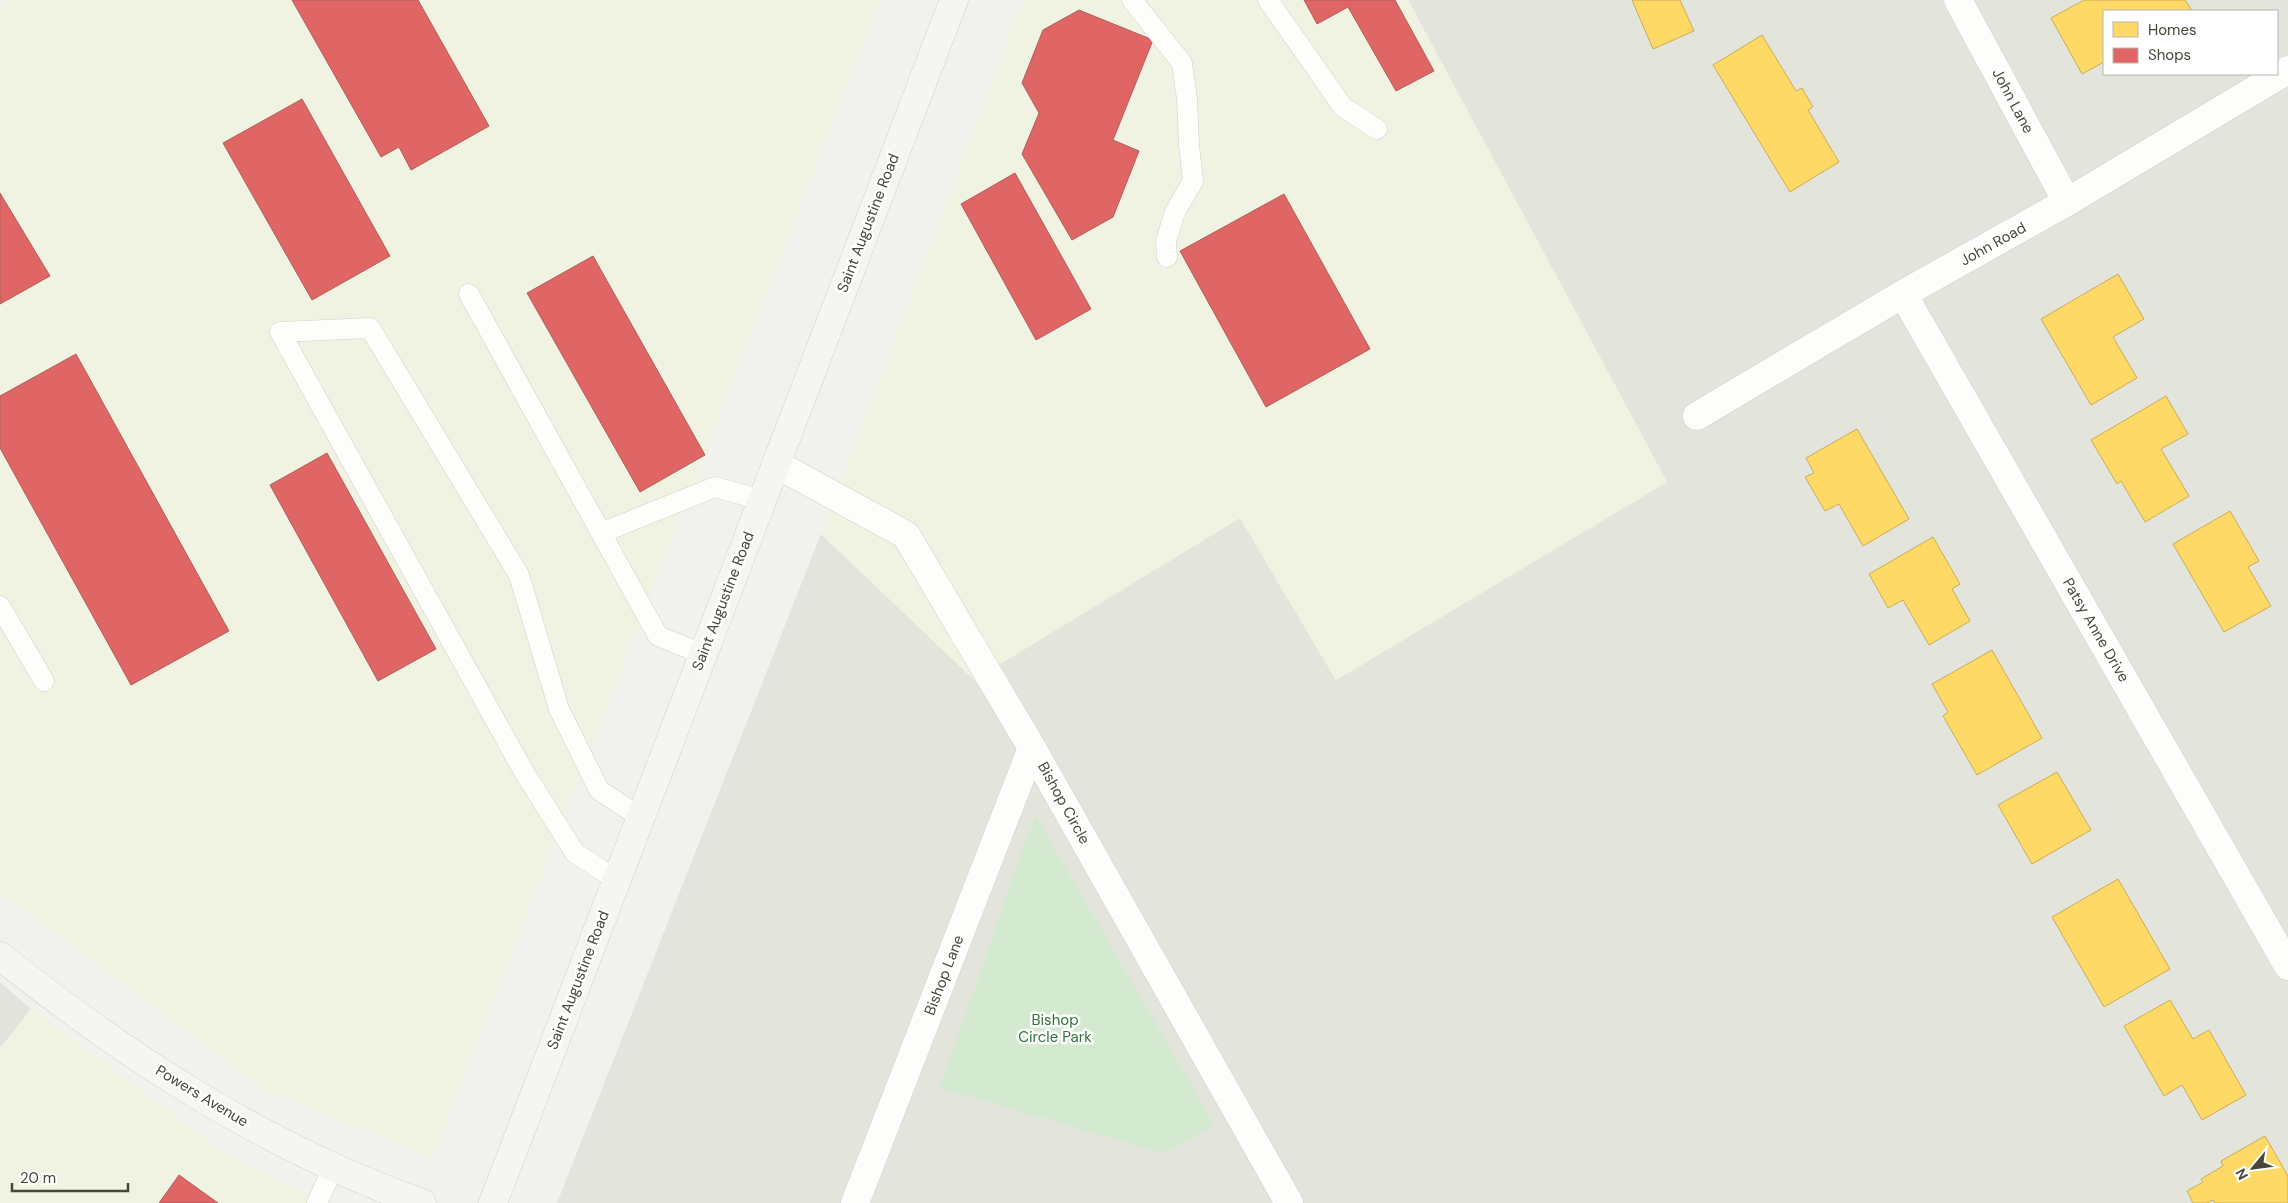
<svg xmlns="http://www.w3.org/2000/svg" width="2288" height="1203" viewBox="0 0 2288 1203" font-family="'DM Sans',sans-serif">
<rect width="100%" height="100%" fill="#f1f2ed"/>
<path fill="#e3e5dc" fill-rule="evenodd" d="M1408,0H2288V1203H557L821,534L974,679L1240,518L1336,680L1667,482ZM2104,11H2277V74H2104Z"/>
<path fill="#f1f3e2" d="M8,0H880L433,1157L267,1091L0,891V5Z
M1023,0H1408L1667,482L1336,680L1240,518L974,680L821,534Z
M31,1009L231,1157L319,1203H0V1048Z"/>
<path fill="#e2e3dd" d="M0,982L31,1009L0,1048Z"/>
<path fill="#d4ead0" d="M1035,815L1214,1124L1166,1154L940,1088Z"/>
<path fill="#ffd966" stroke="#c8ad58" d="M1632,0H1680L1694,31L1653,49Z
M2084,0H2185L2192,11H2104V62L2082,74L2051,18Z
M1762,35L1796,91L1802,88L1813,107L1808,110L1839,162L1790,192L1713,65Z
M2118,274L2144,319L2113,337L2137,378L2091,405L2041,319Z
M2166,396L2188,434L2161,449L2189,496L2145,522L2121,481L2117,484L2091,440Z
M1857,429L1909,519L1863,546L1839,504L1825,511L1805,477L1814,473L1806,458Z
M2230,511L2259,561L2248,567L2271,606L2224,632L2173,544Z
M1933,537L1960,584L1952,589L1970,621L1929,645L1903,600L1888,608L1869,574Z
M1992,650L2042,738L1977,775L1943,716L1948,712L1932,684Z
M2057,772L2091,830L2032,864L1998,805Z
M2118,879L2170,969L2104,1007L2052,917Z
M2170,1000L2193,1039L2209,1030L2246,1095L2202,1120L2182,1085L2164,1096L2124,1026Z
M2265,1136L2288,1176V1203H2215L2213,1200L2207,1203H2193L2187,1191L2203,1182L2201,1179L2223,1166L2221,1161Z"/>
<path fill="#e06666" stroke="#b25d58" d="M292,0H418L489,126L411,170L399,147L381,157Z
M1304,0H1395L1434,71L1396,91L1348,7L1317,24Z
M1079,10L1153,40L1113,140L1139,151L1113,217L1072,240L1022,154L1039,113L1022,83L1043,30Z
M302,99L390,256L312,300L223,143Z
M1015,173L1091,309L1036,340L961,204Z
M0,193L50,276L0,304Z
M1284,194L1370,349L1266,407L1180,251Z
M593,256L705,455L640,492L527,293Z
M76,354L229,631L131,685L0,448V396Z
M327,453L436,649L378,681L270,485Z
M179,1175L218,1203H159Z"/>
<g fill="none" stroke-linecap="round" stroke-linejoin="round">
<defs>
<path id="lane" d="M1132,0L1182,63L1187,99L1189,145L1193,181L1175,212L1166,241L1167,257
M1268,0L1343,107L1377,129
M469,294L658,636L703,654
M601,533L715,487L762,500
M0,606L44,681
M617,880L575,853L524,772L280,332L370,328L519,575L559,709L599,790L640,817
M317,1203L334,1166"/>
<path id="street" d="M1958,0L2067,202
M1903,294L2288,966
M1697,416L1903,294L2067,202L2288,70
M776,464L906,535L1032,748L1289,1203
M855,1203L1032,748"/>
<path id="secondary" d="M0,956C128,1058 267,1148 422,1203
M493,1203L954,0"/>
</defs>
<use href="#lane" stroke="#cfd0ca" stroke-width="21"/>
<use href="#street" stroke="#cfd0ca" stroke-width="29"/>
<use href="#secondary" stroke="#cfd2c6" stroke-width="29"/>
<use href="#lane" stroke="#fdfdfc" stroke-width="20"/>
<use href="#street" stroke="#fdfdfc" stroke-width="28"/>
<use href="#secondary" stroke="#f5f6f1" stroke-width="28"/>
</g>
<g text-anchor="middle" stroke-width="5" stroke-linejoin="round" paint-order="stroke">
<g font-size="15" fill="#464739" stroke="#fff">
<text transform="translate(2013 101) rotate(62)" y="5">John Lane</text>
<text transform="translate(868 223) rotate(-69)" y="5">Saint Augustine Road</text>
<text transform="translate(1993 244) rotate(-29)" y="5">John Road</text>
<text transform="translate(723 601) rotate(-69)" y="5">Saint Augustine Road</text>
<text transform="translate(2096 630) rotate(60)" y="5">Patsy Anne Drive</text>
<text transform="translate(1064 803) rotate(61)" y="5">Bishop Circle</text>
<text transform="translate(944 975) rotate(-69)" y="5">Bishop Lane</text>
<text transform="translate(578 980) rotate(-69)" y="5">Saint Augustine Road</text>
<text transform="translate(202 1096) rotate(31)" y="5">Powers Avenue</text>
</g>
<g font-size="15" fill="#337338" stroke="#fff">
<text x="1055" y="1025">Bishop<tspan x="1055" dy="17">Circle Park</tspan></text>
</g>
</g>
<rect x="2103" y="10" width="175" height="65" fill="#ffffff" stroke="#b5b5b0"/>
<rect x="2113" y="22" width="25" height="15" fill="#ffd966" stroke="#b5b5b0"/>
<text x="2148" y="35" font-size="15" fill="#464739">Homes</text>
<rect x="2113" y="48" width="25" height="15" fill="#e06666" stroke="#b5b5b0"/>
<text x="2148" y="60" font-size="15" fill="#464739">Shops</text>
<g transform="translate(2253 1168) rotate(241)" stroke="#ffffff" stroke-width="4" paint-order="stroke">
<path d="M0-4L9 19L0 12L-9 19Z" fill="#464739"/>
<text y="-8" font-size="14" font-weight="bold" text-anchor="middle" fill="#464739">N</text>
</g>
<path d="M12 1183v8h116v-8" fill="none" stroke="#464739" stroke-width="2.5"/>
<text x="20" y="1183" font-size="15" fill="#464739" stroke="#ffffff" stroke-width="4" paint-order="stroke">20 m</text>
</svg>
